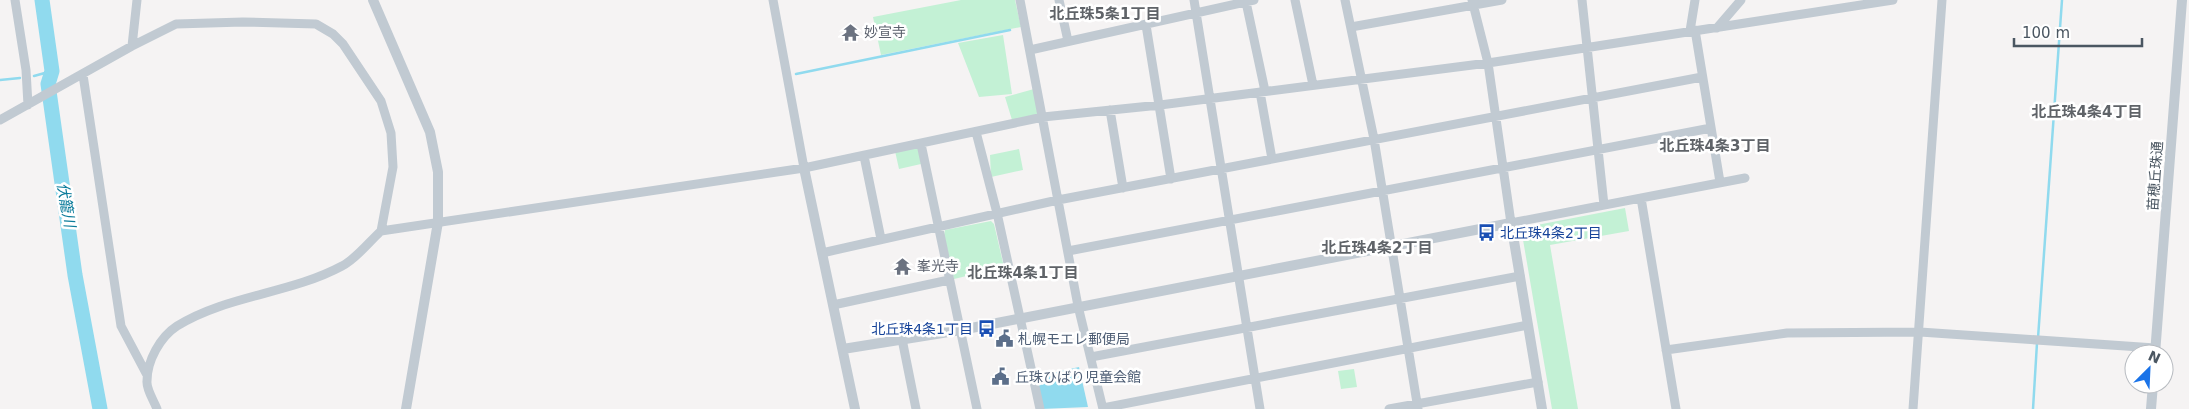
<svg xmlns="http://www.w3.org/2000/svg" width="2189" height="409" viewBox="0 0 2189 409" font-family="'DejaVu Sans','Noto Sans JP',sans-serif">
<rect width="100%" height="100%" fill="#f5f3f3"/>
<path fill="#c3f1d5" d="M961,0H1015L1021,27L881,55L873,17Z
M1003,35L1012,94L979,97L958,43Z
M1034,89L1038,114L1012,120L1005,97Z
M919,146L921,164L899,169L895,151Z
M1019,149L1023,170L991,177L990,155Z
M1625,208L1629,231L1550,245L1578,409H1552L1521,228Z
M991,221L994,224L1004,267L954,279L944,235L945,230Z
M1354,369L1357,387L1341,389L1338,371Z"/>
<path fill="#90daee" d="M1079,367L1088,407L1041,409L1034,377Z"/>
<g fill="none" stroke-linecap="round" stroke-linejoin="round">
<path stroke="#90daee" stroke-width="2.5" d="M796,74L1010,30
M34,76L52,71
M0,80L20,78
M2038,338L2062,0
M2033,409L2037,343"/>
<path stroke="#90daee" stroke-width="15" d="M42,0L52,71L48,84L75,275L100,409"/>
<path stroke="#c1cad2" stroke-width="9" d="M15,0L26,70L28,105
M773,0L804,168
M1020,0L1078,306L1103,409
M1059,0L1068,41
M1194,0L1260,409
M1295,0L1313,85
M1345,0L1374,139L1418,409
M1472,0L1488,63L1511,223L1745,178
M1582,0L1604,205
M1246,2L1265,91
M1146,25L1171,179
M1351,27L1502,0
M1717,28L1741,0
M1695,30L1720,182
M1690,31L1695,0
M132,46L137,0
M1030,50L1254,0
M83,75L121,326L147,375
M1260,92L1272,159
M1110,110L1123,188
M0,120L132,46L176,24L243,22L316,24L333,34L343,44L381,101L391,133L393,167L381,231L804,168L1043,117L1160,105L1488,63L1893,0
M976,132L997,213L1040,409
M921,144L977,409
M864,156L881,239
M1641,198L1676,409
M1068,251L1711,128
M822,253L1058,200L1702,77
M833,305L949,280
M902,339L916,409
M1666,350L1787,333L1920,332L2155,348
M1091,357L1520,276
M1103,408L1528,325
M157,409C154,401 146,389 147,381C147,361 160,337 177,326C227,295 290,294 342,266C356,259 369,242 381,231
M1389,409L1538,382
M1913,409L1942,0"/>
<path stroke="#c1cad2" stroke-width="10" d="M373,0L430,132L438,172V222L406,409
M804,168L855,409
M843,349L961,330L1511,223L1542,409
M2155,354L2182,0
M2151,409L2153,384"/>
</g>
<defs>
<symbol id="temple-bare" viewBox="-9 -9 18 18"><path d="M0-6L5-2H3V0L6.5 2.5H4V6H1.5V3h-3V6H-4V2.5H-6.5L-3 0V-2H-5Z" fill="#6b7280" stroke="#fff" stroke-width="2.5" paint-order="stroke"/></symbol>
<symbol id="bus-bare" viewBox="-9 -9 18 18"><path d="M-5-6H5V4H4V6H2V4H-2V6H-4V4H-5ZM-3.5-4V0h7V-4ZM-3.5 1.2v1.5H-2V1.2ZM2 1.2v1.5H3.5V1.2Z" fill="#1a4fb4" stroke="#fff" stroke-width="2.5" paint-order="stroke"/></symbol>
<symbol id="civic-bare" viewBox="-9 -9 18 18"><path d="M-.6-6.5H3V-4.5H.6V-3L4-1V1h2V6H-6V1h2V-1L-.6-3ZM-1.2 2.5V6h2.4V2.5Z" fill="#5c6f8a" stroke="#fff" stroke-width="2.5" paint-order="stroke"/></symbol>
</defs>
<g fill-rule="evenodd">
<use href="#temple-bare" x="838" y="20" width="25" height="25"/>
<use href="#bus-bare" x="1474" y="220" width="25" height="25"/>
<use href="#temple-bare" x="890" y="254" width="25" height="25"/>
<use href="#bus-bare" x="974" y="316" width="25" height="25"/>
<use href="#civic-bare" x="992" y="326" width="25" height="25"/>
<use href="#civic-bare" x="988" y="364" width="25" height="25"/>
</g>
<g text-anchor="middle" stroke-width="5" stroke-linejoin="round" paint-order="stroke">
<g font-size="14" fill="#5b616d" stroke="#fff" text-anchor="start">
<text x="864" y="37">妙宣寺</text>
<text x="917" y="271">峯光寺</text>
</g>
<g font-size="14" fill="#4a5661" stroke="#fff">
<text transform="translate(2155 176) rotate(-86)" y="5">苗穂丘珠通</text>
</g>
<g font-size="14" fill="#164399" stroke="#fff" text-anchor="start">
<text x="1500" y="238">北丘珠4条2丁目</text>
<text x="973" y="334" text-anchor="end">北丘珠4条1丁目</text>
</g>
<g font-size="14" fill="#4e5e75" stroke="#fff" text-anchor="start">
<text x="1018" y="344">札幌モエレ郵便局</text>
<text x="1015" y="382">丘珠ひばり児童会館</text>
</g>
<g font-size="15" font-weight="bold" fill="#5f6368" stroke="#fff">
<text x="1105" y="19">北丘珠5条1丁目</text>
<text x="2087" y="117">北丘珠4条4丁目</text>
<text x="1715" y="151">北丘珠4条3丁目</text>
<text x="1377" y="253">北丘珠4条2丁目</text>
<text x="1023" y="278">北丘珠4条1丁目</text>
</g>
<g font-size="15" font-style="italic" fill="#0c7c9b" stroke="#fff">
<text transform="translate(66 205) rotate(80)" y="5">伏籠川</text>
</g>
</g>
<g transform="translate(2149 369) rotate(24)"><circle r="24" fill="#ffffff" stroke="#b7bbc0"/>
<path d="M0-4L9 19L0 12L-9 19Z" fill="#1a73e8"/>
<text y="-8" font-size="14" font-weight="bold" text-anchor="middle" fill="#4a5661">N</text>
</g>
<path d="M2014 38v8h128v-8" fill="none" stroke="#4a5661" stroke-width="2.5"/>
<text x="2022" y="38" font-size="15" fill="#4a5661" stroke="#ffffff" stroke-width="4" paint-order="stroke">100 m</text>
</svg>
